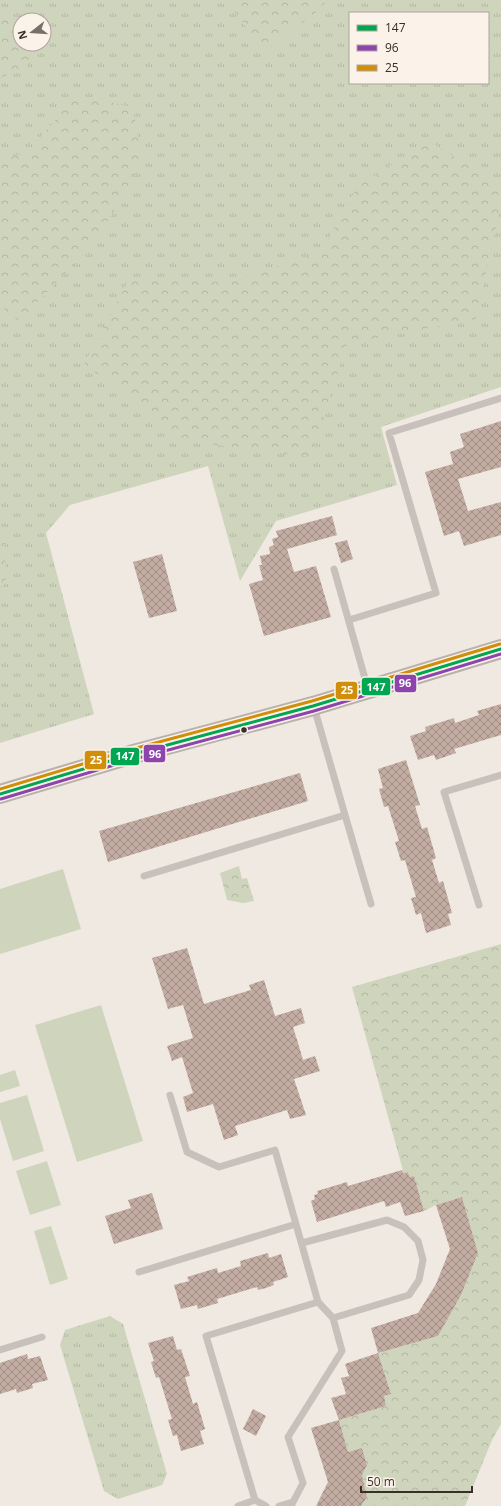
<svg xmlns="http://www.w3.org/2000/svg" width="501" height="1506" viewBox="0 0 501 1506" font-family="'Open Sans',sans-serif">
<defs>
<pattern id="grass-tufts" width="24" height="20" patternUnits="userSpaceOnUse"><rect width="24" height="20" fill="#cfd5bc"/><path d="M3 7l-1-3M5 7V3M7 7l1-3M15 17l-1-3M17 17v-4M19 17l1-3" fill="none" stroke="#b2b7a2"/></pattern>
<pattern id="forest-crowns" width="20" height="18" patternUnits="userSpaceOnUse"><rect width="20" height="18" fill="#cfd5bc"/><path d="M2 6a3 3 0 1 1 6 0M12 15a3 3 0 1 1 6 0" fill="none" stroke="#b2b7a2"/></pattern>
<pattern id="building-cross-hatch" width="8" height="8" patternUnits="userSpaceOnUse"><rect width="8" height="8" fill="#c3ada3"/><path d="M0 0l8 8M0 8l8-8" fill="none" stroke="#9f8d85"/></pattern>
</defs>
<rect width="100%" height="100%" fill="#efe9e2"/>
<path fill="url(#grass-tufts)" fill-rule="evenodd" d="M0,0H501V387L381,427L397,485L276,521L240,581L208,466L70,505L46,533L94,714L0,743ZM350,13H488V83H350ZM20,20H44V44H20Z
M110,1316L123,1324L167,1474L162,1485L118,1499L104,1491L60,1345L65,1330Z"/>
<path fill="url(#forest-crowns)" d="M226,0H327L319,10L264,52Z
M3,7L20,24V44H33L28,66L0,78V10Z
M77,95L133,107L142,163L94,244L19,321L0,306V157L26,154Z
M429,141L501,186V205L476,319L347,344L311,457L185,441L84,364L130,278L227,282L321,252L357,187Z
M4,535L6,583L0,588V537Z
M239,866L242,879L247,878L254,901L243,903L227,900L220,873Z
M501,944V1424L492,1440L465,1506H361L367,1497L362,1475L367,1465L362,1448L348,1452L339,1420L386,1406L384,1396L391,1394L378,1353L438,1336L461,1295L478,1253L462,1197L436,1205L424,1211L414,1176L409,1177L408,1173L404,1174L352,987Z"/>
<path fill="#cfd5bc" d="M63,869L81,929L0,954V889Z
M101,1005L143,1141L77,1162L35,1025Z
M15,1070L20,1086L0,1092V1075Z
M27,1095L44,1151L13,1161L0,1119V1103Z
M47,1161L61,1205L30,1215L16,1171Z
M51,1226L68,1279L50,1285L34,1231Z"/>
<path fill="url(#building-cross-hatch)" d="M501,421V467L458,479L468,511L501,502V535L464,546L459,531L444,536L425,472L453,464L450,452L464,447L460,434Z
M332,516L337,535L287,549L294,572L316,566L331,617L264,636L249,584L263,580L259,565H262L260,556L270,554L269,547L274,545L272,539L278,537L276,531Z
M347,540L353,559L341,563L335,543Z
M162,554L177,611L149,618L133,562Z
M501,704V735L454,749L456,753L436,760L434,755L418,760L410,736L426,731L425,727L454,718L455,723L479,715L477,711Z
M406,760L420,805L415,806L422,829L427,827L436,858L432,860L439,883L443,881L452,913L448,914L451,925L426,933L421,913L416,915L411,898L416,897L405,860L401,861L395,842L399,841L388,806L384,807L379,789L383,788L378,769Z
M300,773L308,801L108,862L99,831Z
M187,948L204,1004L251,990L249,985L264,980L275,1016L301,1008L305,1023L293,1027L298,1043L303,1060L315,1056L320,1071L294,1079L306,1115L290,1119L287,1110L235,1126L238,1135L224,1140L213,1104L187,1112L183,1097L193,1093L182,1057L172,1061L167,1046L193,1038L183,1005L168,1009L152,958Z
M402,1170L404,1174L408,1172L409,1177L414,1176L424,1211L405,1216L400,1202L386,1207L384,1201L317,1222L311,1201L315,1199L314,1195L318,1194L317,1191L347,1182L348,1186Z
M152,1193L163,1229L114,1244L105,1216L131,1208L128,1200Z
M462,1197L478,1253L461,1295L438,1336L378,1353L371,1328L418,1313L436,1284L450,1249L436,1205Z
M268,1253L269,1258L281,1254L288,1277L273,1282L274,1285L266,1288L258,1290L257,1287L217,1299L218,1303L198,1309L197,1305L181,1309L174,1285L189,1281L187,1277L217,1268L218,1273L241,1266L240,1261Z
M173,1336L177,1350L181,1349L190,1376L185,1377L193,1404L197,1402L205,1429L200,1431L204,1444L181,1451L177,1435L173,1436L168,1420L172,1419L159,1377L156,1378L151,1362L154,1361L148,1343Z
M378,1353L391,1394L384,1396L386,1406L339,1420L331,1398L346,1394L341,1378L349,1376L345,1364Z
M27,1354L28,1359L40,1356L48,1380L32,1384L33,1388L17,1393L16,1389L0,1394V1363Z
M253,1409L266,1416L256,1436L243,1429Z
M339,1420L348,1452L362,1448L367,1465L362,1475L367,1497L361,1506H316L328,1482L311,1428Z"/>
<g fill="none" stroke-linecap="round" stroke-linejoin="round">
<path stroke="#c8c1bb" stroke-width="7" d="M334,569L368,689
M349,620L436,593L389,433L501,398
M345,815L371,904
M144,876L345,815L314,707
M479,905L444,792L501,775
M170,1095L187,1152L219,1167L275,1150L318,1302L333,1318L342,1351L288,1437L303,1483L291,1506
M302,1243L387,1220L404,1227L418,1241L423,1260L419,1280L409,1295L333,1318
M139,1272L296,1224
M0,1350L42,1337
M255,1500L266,1506
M238,1506L255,1500L206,1336L318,1302
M279,1506L293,1502"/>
<path stroke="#b9b1ab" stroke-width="20" d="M0,794L130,755L313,706L501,649"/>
<defs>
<path id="bus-1" d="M0,794L130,755L313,706L501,649"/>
<path id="bus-2" d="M1,799L131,760L314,711L501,654"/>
<path id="bus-3" d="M0,789L129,750L312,701L500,644"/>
</defs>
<use href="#bus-1" stroke="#fbf3ea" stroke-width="6"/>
<use href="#bus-2" stroke="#fbf3ea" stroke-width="6"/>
<use href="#bus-3" stroke="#fbf3ea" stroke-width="6"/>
<use href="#bus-1" stroke="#00a651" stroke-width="3"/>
<use href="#bus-2" stroke="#8e44ad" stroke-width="3"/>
<use href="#bus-3" stroke="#d18e08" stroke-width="3"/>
</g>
<circle fill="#392e28" stroke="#fbf3ea" stroke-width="1.5" cx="244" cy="730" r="3.5"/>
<g stroke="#fbf3ea" stroke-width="1.5">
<rect x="394" y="674" width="23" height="19" rx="4" fill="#8e44ad"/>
<rect x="361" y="677" width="30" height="19" rx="4" fill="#00a651"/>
<rect x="335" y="681" width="23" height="19" rx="4" fill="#d18e08"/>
<rect x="143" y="744" width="23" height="19" rx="4" fill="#8e44ad"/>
<rect x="110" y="747" width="30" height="19" rx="4" fill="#00a651"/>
<rect x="84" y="750" width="23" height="20" rx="4" fill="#d18e08"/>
</g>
<g font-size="11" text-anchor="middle" font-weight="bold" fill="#fff">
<text x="405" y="687">96</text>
<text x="376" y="691">147</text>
<text x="347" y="694">25</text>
<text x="155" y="758">96</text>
<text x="125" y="760">147</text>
<text x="96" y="764">25</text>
</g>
<rect x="349" y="12" width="140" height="72" fill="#fbf3ea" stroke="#ada49c"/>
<rect x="357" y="25" width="20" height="6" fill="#00a651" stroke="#ada49c"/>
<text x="385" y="32" font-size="12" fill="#392e28">147</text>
<rect x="357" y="45" width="20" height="6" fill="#8e44ad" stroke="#ada49c"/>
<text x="385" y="52" font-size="12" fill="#392e28">96</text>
<rect x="357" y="65" width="20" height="6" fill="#d18e08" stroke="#ada49c"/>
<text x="385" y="72" font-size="12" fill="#392e28">25</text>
<g transform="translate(32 32) rotate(253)"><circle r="19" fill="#fbf3ea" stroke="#ada49c"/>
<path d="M0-3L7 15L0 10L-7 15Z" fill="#796f69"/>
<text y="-6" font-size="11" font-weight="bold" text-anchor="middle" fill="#392e28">N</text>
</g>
<path d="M361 1486v6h111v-6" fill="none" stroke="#392e28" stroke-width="2"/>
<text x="367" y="1486" font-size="12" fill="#392e28" stroke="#fbf3ea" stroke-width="3" paint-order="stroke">50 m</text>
</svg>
